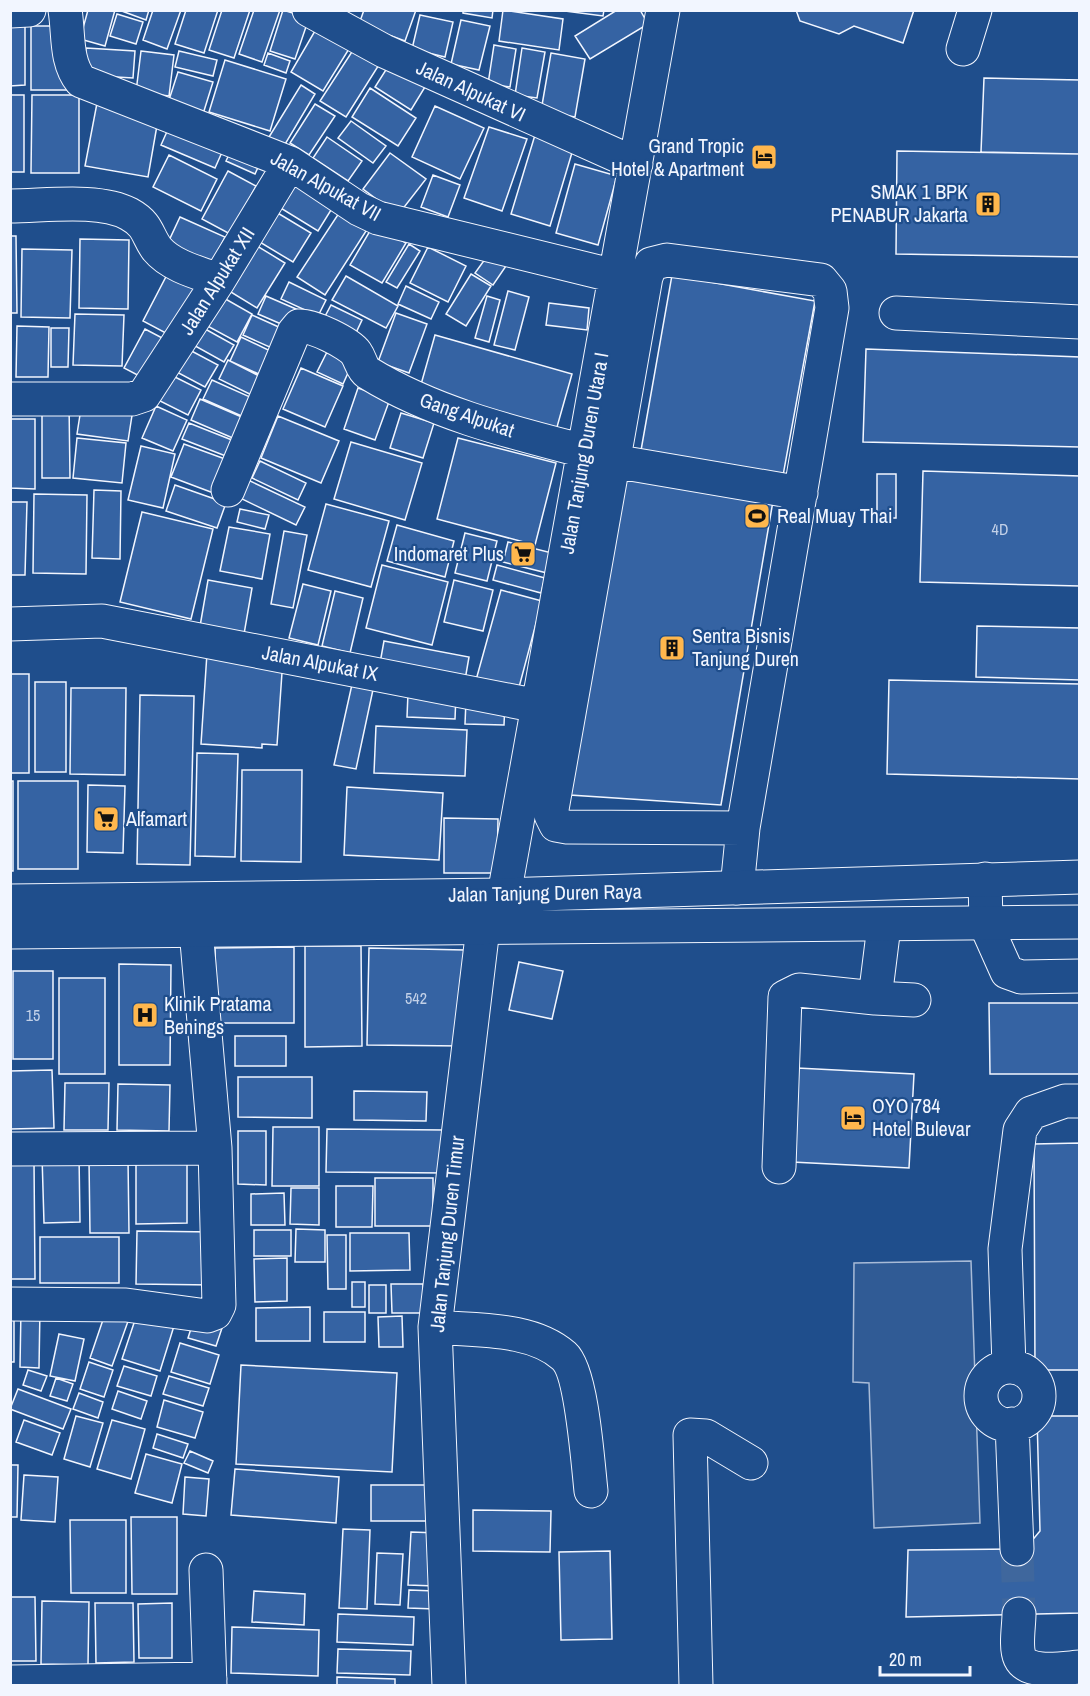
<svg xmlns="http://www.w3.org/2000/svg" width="1090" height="1696" viewBox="0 0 1090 1696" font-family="'Archivo Narrow',sans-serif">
<rect width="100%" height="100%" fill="#1f4e8c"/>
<path fill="#305b95" stroke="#a8bbd7" stroke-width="1.5" d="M971,1261L980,1523L874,1528L869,1383L853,1382L854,1263Z"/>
<path fill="#3563a3" stroke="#f2f6ff" stroke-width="1.5" d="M88,10H115L105,46L80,39Z
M119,10H149L146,20Z
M153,10H181L167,49L143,40Z
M186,10H218L204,53L175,44Z
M222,10H250L234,58L209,50Z
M254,10H280L262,62L239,54Z
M283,10L309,18L295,59L270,51Z
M364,10H416L405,41L359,24Z
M463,10H493L492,18L463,13Z
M503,10L563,19L559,50L499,41Z
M557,10H604L603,16Z
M617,10H640L648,24L590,59L575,36Z
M796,10H914L903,43L854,26L839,34L800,21Z
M117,14L143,22L136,44L110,36Z
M420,15L453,22L445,57L412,49Z
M10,20H25V85L10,86Z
M461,20L490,26L479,70L451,64Z
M319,24L352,44L323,91L291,72Z
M31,26H66L67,90H31Z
M357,44L382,60L346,117L320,101Z
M494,45L516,49L510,87L488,84Z
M86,48L135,51L133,78L84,75Z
M522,48L545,52L537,98L515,95Z
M141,51L174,55L169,96L136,92Z
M179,51L217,60L213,76L175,67Z
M268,53L290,61L286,73L264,65Z
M551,53L585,59L575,117L541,111Z
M225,60L286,79L270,131L209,112Z
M389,65L425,87L411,110L375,87Z
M178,72L213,82L203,114L168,103Z
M984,78L1080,80V154L981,152Z
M301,85L315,94L284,146L269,137Z
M370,88L416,118L398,146L352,117Z
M10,95H24V172H10Z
M32,95H79V173H31Z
M97,103L159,114L148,177L85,166Z
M315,104L335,116L309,155L290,143Z
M435,106L484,128L460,179L412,157Z
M173,118L227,141L215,168L161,145Z
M351,121L386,146L373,163L338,138Z
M489,127L527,139L502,211L464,198Z
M535,135L574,146L550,226L511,214Z
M327,137L362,161L348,181L313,158Z
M235,141L264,154L255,174L226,161Z
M897,151L1080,154V257L896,254Z
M390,153L426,179L398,215L363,189Z
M169,155L217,179L201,211L153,187Z
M575,164L617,176L598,245L556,233Z
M228,171L256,186L230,234L202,219Z
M433,175L460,185L448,217L421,207Z
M297,179L336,202L318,231L279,207Z
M341,210L368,228L325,295L297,277Z
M276,212L311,233L293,262L258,241Z
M180,217L225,237L210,267L166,247Z
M374,224L406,243L382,283L350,265Z
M10,236H16L17,313H10Z
M80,239L129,240L128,309L79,308Z
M249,241L285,263L257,308L221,286Z
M409,244L420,251L397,288L386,282Z
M428,247L466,266L448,302L410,283Z
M22,249L72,250L70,318L21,317Z
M488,255L506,266L493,285L475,273Z
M170,269L204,286L177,339L143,321Z
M471,274L491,286L466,326L446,314Z
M672,275L815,301L782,481L640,456Z
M346,276L398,306L386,328L332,300Z
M289,282L326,300L318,316L281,299Z
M406,286L439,302L431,319L398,304Z
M508,291L529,297L515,350L494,345Z
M215,293L252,314L237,342L200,322Z
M266,296L303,312L295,330L258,314Z
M487,296L500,300L489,342L475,338Z
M549,303L589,308L587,330L546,325Z
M331,305L362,320L353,339L321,324Z
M396,313L427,324L409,373L378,362Z
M75,314L124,315L122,366L73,365Z
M252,315L292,333L283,353L243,335Z
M198,325L234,345L224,362L188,342Z
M17,326L49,327L48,377H16Z
M51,328H69L68,367H51Z
M145,329L168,341L147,380L124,368Z
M435,335L572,374L555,434L418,395Z
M241,337L283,357L272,380L230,361Z
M184,347L218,365L205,387L171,369Z
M866,349L1080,357V447L863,442Z
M327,352L352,364L343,384L317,372Z
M228,360L269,381L260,399L219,379Z
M301,368L343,386L325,427L283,409Z
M167,373L201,390L188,415L154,398Z
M212,380L261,402L253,421L203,399Z
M358,388L390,399L375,440L344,429Z
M200,399L251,421L242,442L191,420Z
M42,402H69L70,478H42Z
M82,402L133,409L128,441L77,434Z
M156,406L187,420L173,451L142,438Z
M401,413L434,423L423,458L390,448Z
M278,416L339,441L321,483L261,458Z
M10,419H35V489L10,488Z
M189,423L242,444L236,460L182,439Z
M77,438L126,443L122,483L73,478Z
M458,438L556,463L535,545L437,519Z
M351,442L422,463L405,520L334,499Z
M184,444L236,463L224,497L171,477Z
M141,446L175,454L163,508L128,500Z
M260,461L306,483L298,500L252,478Z
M923,471L1080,476V586L920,582Z
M877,474H896V518H877Z
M627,475L773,501L721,805L570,795Z
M248,480L305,507L296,525L240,498Z
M175,485L226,503L217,528L166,511Z
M94,490L121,491L120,559L92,558Z
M34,494L87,495L86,574L33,573Z
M10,502H27L25,575H10Z
M326,504L389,521L371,587L308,570Z
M240,509L269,515L265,529L237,522Z
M142,512L213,529L191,619L120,602Z
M397,525L454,541L445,577L387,561Z
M229,527L270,534L262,579L220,571Z
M284,531L307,535L293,608L271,604Z
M465,533L497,541L487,581L455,573Z
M508,542L552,553L547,573L503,562Z
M382,565L448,582L432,645L366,628Z
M497,565L545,578L541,593L493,580Z
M208,580L252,588L243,640L199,632Z
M454,580L493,590L483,631L444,622Z
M303,584L331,591L318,645L289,638Z
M501,590L542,601L518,691L476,680Z
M335,591L363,598L350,653L322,646Z
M977,626L1080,628V680L976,677Z
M384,641L469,657L465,680L380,663Z
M207,653L283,658L277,745L262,744V748L201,744Z
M10,674H29V773H10Z
M353,680L374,685L356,769L334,765Z
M889,680L1080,684V779L887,774Z
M35,682H66V772H35Z
M71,688H126L125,775L70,774Z
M408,693L456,695L455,719L407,717Z
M140,695L194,696L190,865L137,864Z
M466,700L505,701L504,725L465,724Z
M376,726L467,730L465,776L374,773Z
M197,753L238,754L235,857L195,856Z
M242,770H302L301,862L241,861Z
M10,781H13V871H10Z
M18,781H78V869H18Z
M88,785L125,786L123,853L87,852Z
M347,787L443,793L439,860L344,855Z
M444,818L498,819L497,873H444Z
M305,946H361L362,1046L305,1047Z
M294,947V1023H217L215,948Z
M369,948L465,950L463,1046L367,1045Z
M519,962L563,971L552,1019L509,1010Z
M119,964L171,965L170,1065H119Z
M13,971H53V1059H13Z
M59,978H105V1074H59Z
M989,1003H1080V1074H990Z
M235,1036H286V1066H235Z
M797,1068L914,1074L909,1168L792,1162Z
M52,1070L54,1128L10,1129V1071Z
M238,1077H312V1118L238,1117Z
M65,1083H109L108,1130H64Z
M118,1084L170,1085L169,1131L117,1130Z
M354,1091L427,1092L426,1121L354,1120Z
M273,1127H319V1186H272Z
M327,1129L445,1130V1173L326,1172Z
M238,1131H266V1185L238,1184Z
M1080,1143V1370H1035L1034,1144Z
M136,1152H187V1223L136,1224Z
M79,1155L80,1222L44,1223L42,1156Z
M128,1159L129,1233H90L89,1160Z
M34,1161L35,1279H10V1162Z
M375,1178H433V1226H375Z
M336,1186H373L372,1227H336Z
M291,1188H319V1225L290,1224Z
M284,1193L285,1225H251V1194Z
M296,1229L325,1230V1262H295Z
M254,1230H291V1256H254Z
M137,1231L214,1232L213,1285L136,1284Z
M350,1233H409L410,1270L350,1271Z
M327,1235H346V1289H328Z
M40,1237H119V1283H40Z
M287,1258V1301L255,1302L254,1259Z
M352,1282H365V1307H352Z
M391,1284H423V1313H392Z
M369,1285H386V1313H369Z
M108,1305L131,1313L112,1366L90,1358Z
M310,1307V1341H256V1308Z
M21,1308H40L39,1368L20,1367Z
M324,1312H365V1342H324Z
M10,1314H14V1362H10Z
M137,1314L174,1326L160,1371L122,1359Z
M195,1316L223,1325L216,1346L188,1338Z
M402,1316L403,1347H379L378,1317Z
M59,1334L84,1339L75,1381L50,1376Z
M180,1343L219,1355L210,1384L171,1372Z
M89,1362L113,1370L104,1397L80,1389Z
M241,1365L397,1373L392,1472L236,1464Z
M124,1366L157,1376L151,1396L117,1386Z
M28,1370L47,1376L41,1391L23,1385Z
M169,1376L209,1388L203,1406L163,1394Z
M56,1378L73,1384L67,1401L50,1396Z
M18,1389L71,1409L63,1429L10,1409Z
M118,1391L147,1401L141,1419L112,1409Z
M79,1393L103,1402L98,1418L73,1409Z
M164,1400L203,1412L195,1438L157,1427Z
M76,1416L103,1423L90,1467L64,1459Z
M1037,1416H1080V1613L906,1617L908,1550L1025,1549L1040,1531Z
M24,1420L60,1433L52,1455L16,1442Z
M112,1420L145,1429L131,1479L97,1469Z
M157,1434L188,1444L183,1458L153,1448Z
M190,1451L213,1461L208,1473L184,1463Z
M146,1454L182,1464L172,1503L135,1493Z
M10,1465H18L17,1517H10Z
M235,1469L339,1477L336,1523L231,1515Z
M24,1475L58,1477L55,1522L21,1520Z
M185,1477L209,1479L206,1516L183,1514Z
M371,1485H437V1521H371Z
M473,1510L551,1511L550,1552L473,1551Z
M131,1517H177V1594H132Z
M70,1520H126V1593H71Z
M343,1529L370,1530L367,1609L339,1608Z
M411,1532L438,1533L435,1586L408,1585Z
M610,1551L612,1639L561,1640L559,1552Z
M377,1553L403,1554L400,1605L375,1604Z
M409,1590L435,1591V1609L408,1608Z
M254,1591L305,1594L304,1625L252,1622Z
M10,1597H35L36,1661H10Z
M42,1601L89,1602L88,1665L41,1664Z
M95,1603H133L134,1662L96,1663Z
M172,1603V1658H139L138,1604Z
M338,1614L414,1617L413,1645L337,1642Z
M232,1627L319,1630L318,1676L231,1673Z
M338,1649L411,1651L410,1675L337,1673Z
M337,1677L395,1679V1686H337Z"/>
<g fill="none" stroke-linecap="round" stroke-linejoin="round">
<path stroke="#3f679d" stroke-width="33" stroke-dasharray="33 16" stroke-linecap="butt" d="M1017,1549L1019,1614"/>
<defs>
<path id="minor" d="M65,10C69,34 65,61 81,81L290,163L359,209L378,218L615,276
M309,10L384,51L636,164
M10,11L29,10
M963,49L975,10
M10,206C45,206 99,198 129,214C149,225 147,236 157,249C171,266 199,273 219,280
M896,313L1080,322
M10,399H132L144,395L219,280L290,163
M613,461L801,493
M228,490L294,332L299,326C312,325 349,343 356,353C361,360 361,368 368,373C433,413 510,432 584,451
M10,624L102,621L538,706
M985,879L986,925L1007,972L1021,977L1080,976
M737,888L743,828L832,308L830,291L821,280L667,260L651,264L646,277L551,815L556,825L567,827L743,828
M504,895L663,10
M875,998L914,1000
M10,1149L215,1148
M779,1167L785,997L799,990L875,998L884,926
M10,1304L126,1305L207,1316L215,1313L219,1305L215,1148L196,930
M435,1327C476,1331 531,1327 564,1356C582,1372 588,1465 591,1491
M1009,1366L1005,1249L1020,1130L1031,1113L1065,1101H1080
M981 1396a29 29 0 1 1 58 0a29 29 0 1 1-58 0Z
M1012,1424L1017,1549
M206,1570L210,1686
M1019,1614C1019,1626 1015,1647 1020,1658C1028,1675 1064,1668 1080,1667
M10,1682L210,1679
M449,1686L435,1327L483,928
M696,1686L690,1435L706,1436L751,1463"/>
<path id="major" d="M10,901L504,895L1080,877
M10,932L1080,922"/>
</defs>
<use href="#minor" stroke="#f2f6ff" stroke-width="35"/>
<use href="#major" stroke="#f2f6ff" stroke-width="35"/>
<use href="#minor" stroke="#1f4e8c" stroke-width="33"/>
<use href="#major" stroke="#1f4e8c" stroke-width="33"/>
</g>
<defs>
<symbol id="hotel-square" viewBox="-11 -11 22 22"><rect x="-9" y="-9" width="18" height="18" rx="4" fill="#ffb74d" stroke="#1f4e8c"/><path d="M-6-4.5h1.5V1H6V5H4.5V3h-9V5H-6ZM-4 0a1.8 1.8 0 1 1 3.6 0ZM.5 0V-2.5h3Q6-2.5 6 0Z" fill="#111"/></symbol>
<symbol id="building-square" viewBox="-11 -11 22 22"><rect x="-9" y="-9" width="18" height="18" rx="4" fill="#ffb74d" stroke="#1f4e8c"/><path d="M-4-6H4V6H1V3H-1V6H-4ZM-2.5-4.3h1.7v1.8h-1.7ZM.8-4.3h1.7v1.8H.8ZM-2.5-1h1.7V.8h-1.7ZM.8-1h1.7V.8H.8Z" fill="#111"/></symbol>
<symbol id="stadium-square" viewBox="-11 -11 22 22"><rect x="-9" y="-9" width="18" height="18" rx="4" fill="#ffb74d" stroke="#1f4e8c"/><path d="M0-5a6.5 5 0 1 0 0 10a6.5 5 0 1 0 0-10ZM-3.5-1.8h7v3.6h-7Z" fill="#111"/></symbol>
<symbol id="supermarket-square" viewBox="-11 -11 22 22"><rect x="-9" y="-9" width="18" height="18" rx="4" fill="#ffb74d" stroke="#1f4e8c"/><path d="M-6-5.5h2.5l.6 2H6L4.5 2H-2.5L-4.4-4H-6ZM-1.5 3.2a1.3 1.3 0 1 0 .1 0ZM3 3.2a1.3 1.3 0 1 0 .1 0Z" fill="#111"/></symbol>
<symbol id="hospital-square" viewBox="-11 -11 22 22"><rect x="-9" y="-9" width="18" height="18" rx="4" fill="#ffb74d" stroke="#1f4e8c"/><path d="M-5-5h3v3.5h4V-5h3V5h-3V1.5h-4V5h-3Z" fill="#111"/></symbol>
</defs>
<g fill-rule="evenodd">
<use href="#hotel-square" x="749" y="142" width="30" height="30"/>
<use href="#building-square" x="973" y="189" width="30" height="30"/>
<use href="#stadium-square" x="742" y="501" width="30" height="30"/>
<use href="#supermarket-square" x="508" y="539" width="30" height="30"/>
<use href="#building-square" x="657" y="633" width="30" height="30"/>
<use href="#supermarket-square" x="91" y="804" width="30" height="30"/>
<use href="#hospital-square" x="130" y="1000" width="30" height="30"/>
<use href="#hotel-square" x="838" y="1103" width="30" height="30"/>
</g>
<g text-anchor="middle" stroke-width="4.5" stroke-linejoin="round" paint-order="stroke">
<g font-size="16" fill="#c3d1e8">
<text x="1000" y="535">4D</text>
<text x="416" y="1004">542</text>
<text x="33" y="1021">15</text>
</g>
<g font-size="20" fill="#f2f6ff" stroke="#1f4e8c">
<text transform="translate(471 91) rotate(25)" y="7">Jalan Alpukat VI</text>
<text transform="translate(326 186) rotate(29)" y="7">Jalan Alpukat VII</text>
<text transform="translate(217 281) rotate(-58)" y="7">Jalan Alpukat XII</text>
<text transform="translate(467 415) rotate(19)" y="7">Gang Alpukat</text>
<text transform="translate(584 453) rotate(-80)" y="7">Jalan Tanjung Duren Utara I</text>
<text transform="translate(320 663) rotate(11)" y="7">Jalan Alpukat IX</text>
<text transform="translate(545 893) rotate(-1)" y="7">Jalan Tanjung Duren Raya</text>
<text transform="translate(447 1234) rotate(-84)" y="7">Jalan Tanjung Duren Timur</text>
</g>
<g font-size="20" fill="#f2f6ff" stroke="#1f4e8c" text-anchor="start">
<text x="744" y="153" text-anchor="end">Grand Tropic<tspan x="744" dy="23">Hotel &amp; Apartment</tspan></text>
<text x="968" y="199" text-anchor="end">SMAK 1 BPK<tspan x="968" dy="23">PENABUR Jakarta</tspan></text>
<text x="777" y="523">Real Muay Thai</text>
<text x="504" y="561" text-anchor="end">Indomaret Plus</text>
<text x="692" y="643">Sentra Bisnis<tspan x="692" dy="23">Tanjung Duren</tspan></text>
<text x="126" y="826">Alfamart</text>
<text x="164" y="1011">Klinik Pratama<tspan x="164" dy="23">Benings</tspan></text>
<text x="872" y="1113">OYO 784<tspan x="872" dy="23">Hotel Bulevar</tspan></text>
</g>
</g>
<rect width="1090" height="1696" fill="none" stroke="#f2f6ff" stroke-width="24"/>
<path d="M880 1666v9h90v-9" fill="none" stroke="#f2f6ff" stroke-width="3"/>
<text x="889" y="1666" font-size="18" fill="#f2f6ff" stroke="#1f4e8c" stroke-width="4.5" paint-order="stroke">20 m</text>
</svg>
